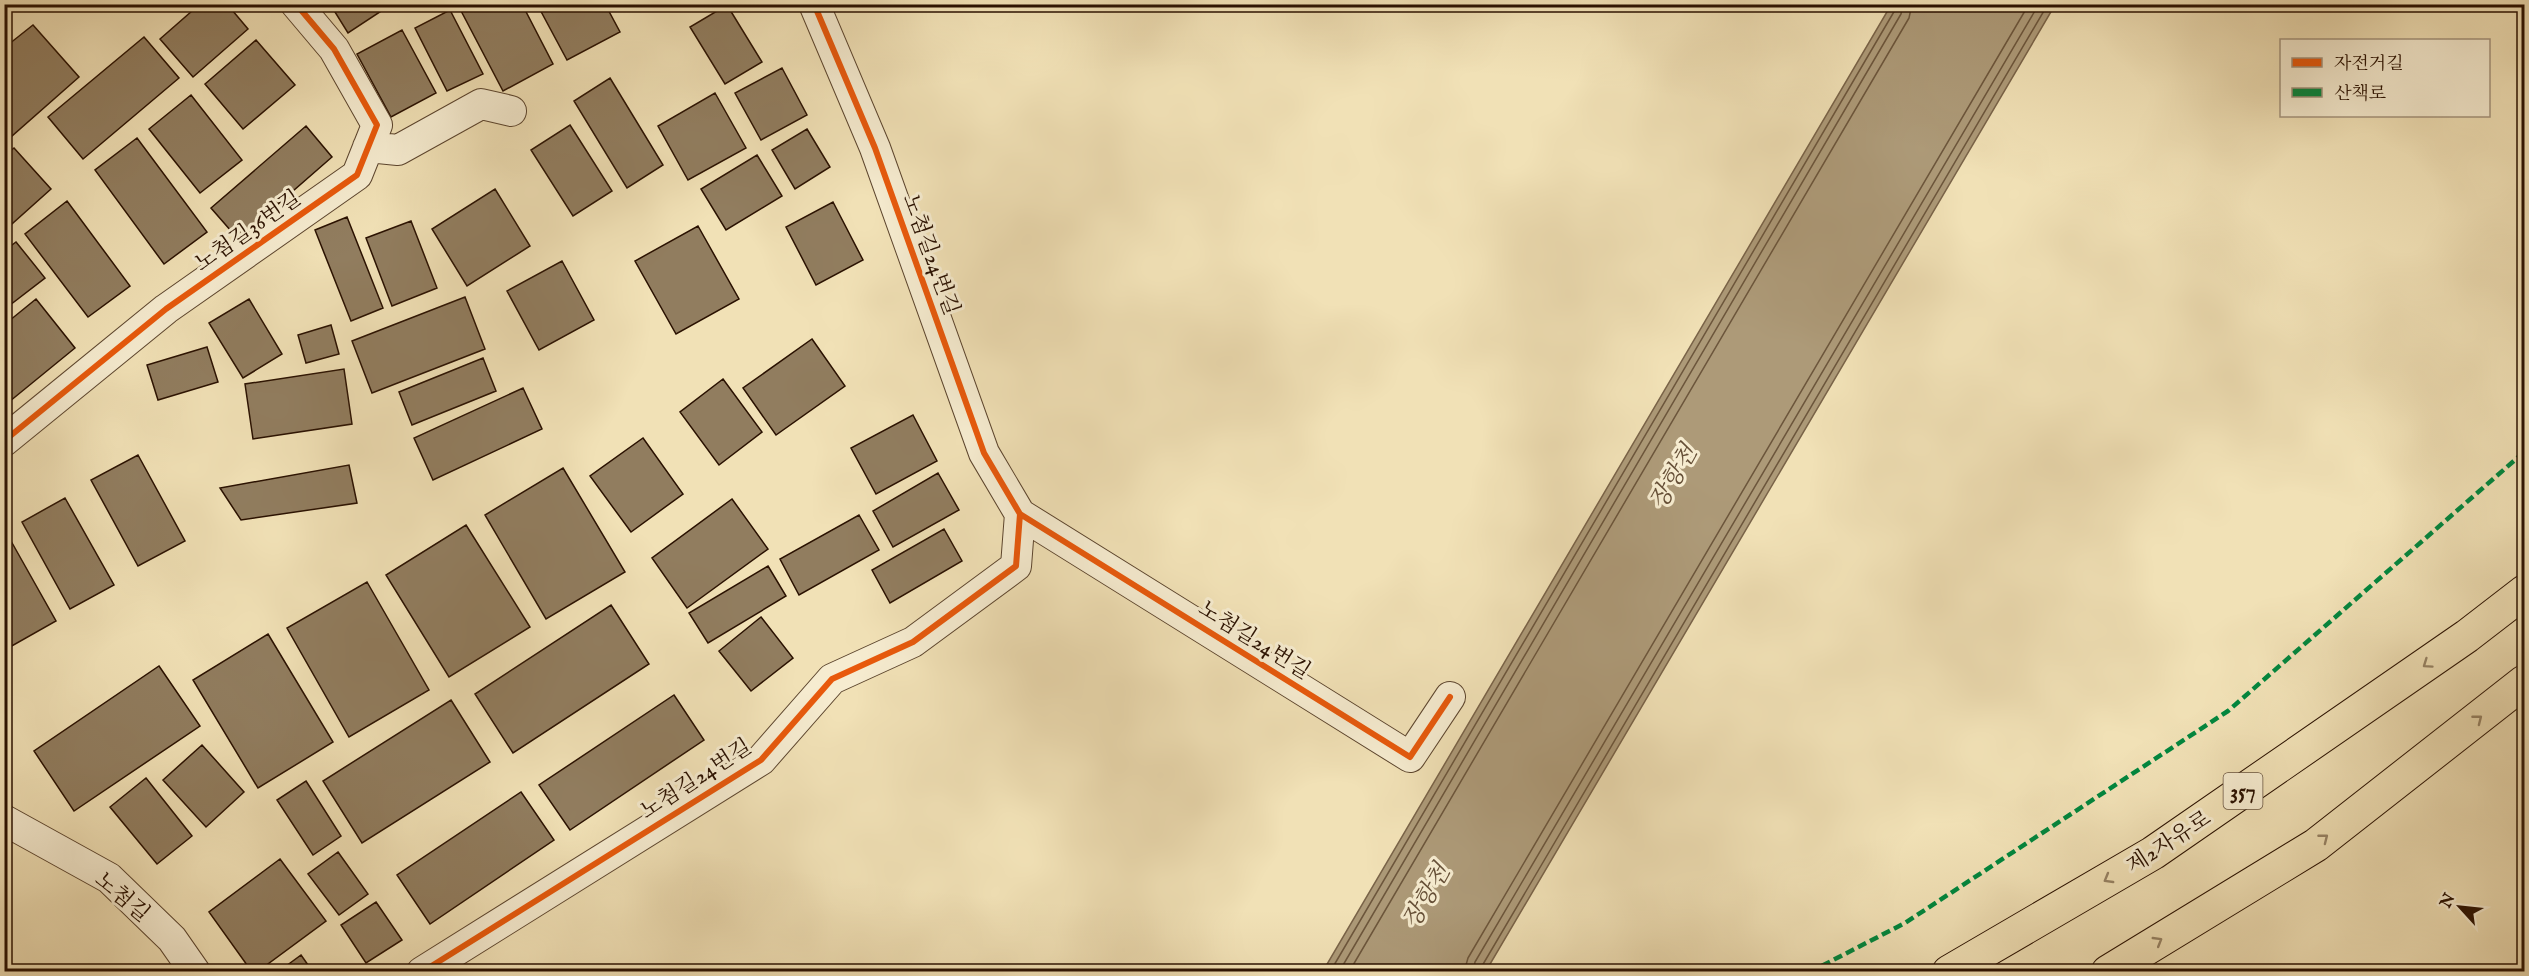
<svg xmlns="http://www.w3.org/2000/svg" width="2529" height="976" viewBox="0 0 2529 976" font-family="'IM FELL English','Noto Serif KR',serif">
<rect width="100%" height="100%" fill="#f1e1b6"/>
<filter id="stains"><feTurbulence type="fractalNoise" baseFrequency=".00333" numOctaves="4"/><feColorMatrix values="0 0 0 0 .2 0 0 0 0 .09 0 0 0 0 .02 0 0 0 .5 -.17"/></filter>
<radialGradient id="worn" r=".72"><stop offset=".6" stop-color="#630" stop-opacity="0"/><stop offset="1" stop-color="#630" stop-opacity=".3"/></radialGradient>
<path fill="#ad9a78" stroke="#796348" stroke-width="1.5" d="M1891,5H2055L1486,971H1323Z"/>
<g fill="none" stroke-linecap="round" stroke-linejoin="round">
<path stroke="#6c563c" stroke-width="1.5" d="M1330,972L1895,10L1896,4
M1339,972L1901,14L1903,4
M1349,972L1909,18L1912,4
M1464,972L1468,958L2029,4
M1473,972L1475,962L2039,4
M1481,972L1482,966L2048,4"/>
</g>
<path fill="#917d5f" stroke="#2a1101" stroke-width="1.5" d="M200,4H227L248,29L193,77L160,39Z
M330,4H392L348,33Z
M463,4H522L553,64L503,91L459,7Z
M537,4H605L620,32L567,60Z
M727,5L762,62L725,84L690,27Z
M450,10L483,74L447,91L415,28Z
M33,25L79,77L4,143V48Z
M402,30L436,93L391,117L357,54Z
M144,37L179,78L83,159L48,117Z
M256,40L295,85L243,129L205,84Z
M782,68L807,115L761,140L735,93Z
M610,78L663,165L627,188L574,101Z
M715,93L746,148L688,180L658,126Z
M191,95L242,160L200,193L149,129Z
M570,125L612,191L573,216L531,150Z
M306,126L332,157L238,239L211,208Z
M807,129L830,167L795,189L772,150Z
M137,138L207,232L164,264L95,170Z
M14,148L51,189L4,231V156Z
M757,155L782,196L726,230L701,189Z
M495,189L530,246L467,286L432,229Z
M67,201L130,286L88,317L25,234Z
M833,202L863,260L816,285L786,227Z
M347,217L383,308L351,321L315,230Z
M411,221L437,288L392,306L366,238Z
M698,226L739,299L676,334L635,261Z
M16,242L45,278L10,305L4,298V251Z
M562,261L594,320L539,350L507,291Z
M465,297L485,349L372,393L352,341Z
M36,299L75,348L4,406V325Z
M249,299L282,354L243,378L209,323Z
M331,325L339,354L306,363L298,335Z
M812,339L845,386L776,435L743,388Z
M207,347L218,382L158,400L147,365Z
M483,358L496,391L412,425L399,392Z
M344,369L352,424L253,439L245,384Z
M723,379L762,432L719,465L680,412Z
M523,388L542,429L433,480L414,438Z
M913,415L937,461L876,494L851,448Z
M643,438L683,494L631,532L590,476Z
M138,455L185,541L138,566L91,480Z
M349,465L357,503L241,520L220,488Z
M563,468L625,572L546,619L485,515Z
M938,473L959,510L893,547L873,511Z
M65,498L114,585L70,609L22,522Z
M732,499L768,549L687,608L652,558Z
M859,515L879,550L799,595L780,559Z
M466,525L530,627L449,677L386,575Z
M944,529L962,561L890,603L872,570Z
M11,541L56,621L10,647L4,638V545Z
M768,566L786,596L708,643L689,613Z
M367,582L429,690L349,737L287,628Z
M611,605L649,664L513,753L475,694Z
M761,617L793,658L751,691L719,651Z
M268,634L333,742L258,788L193,680Z
M159,666L200,726L74,811L34,751Z
M674,695L704,740L570,830L539,785Z
M451,700L490,762L362,843L323,781Z
M202,745L244,792L206,827L163,780Z
M146,778L192,836L157,864L110,807Z
M306,781L341,836L313,855L277,800Z
M521,792L554,840L430,924L397,875Z
M338,852L368,894L339,915L308,874Z
M280,859L326,921L257,972H252L209,912Z
M376,902L402,940L366,963L341,925Z
M301,955L313,972H278Z"/>
<g fill="none" stroke-linecap="round" stroke-linejoin="round">
<defs>
<path id="minor" d="M368,147L398,150L481,104L511,111
M4,441L166,309L357,175L377,125L334,49L296,4
M1020,514L1410,757L1450,697
M4,820L109,878L172,939L195,972
M422,972L761,760L832,679L913,642L1016,566L1020,514L984,453L875,148L814,4"/>
<path id="trunk" d="M1949,972L2153,853L2467,636L2524,592
M2108,972L2316,845L2524,682"/>
</defs>
<use href="#minor" stroke="#5c452e" stroke-width="32"/>
<use href="#trunk" stroke="#2a1101" stroke-width="35"/>
<use href="#minor" stroke="#f6ecd0" stroke-width="30"/>
<use href="#trunk" stroke="#f1e1b6" stroke-width="33"/>
<path stroke="#00873e" stroke-width="4.5" stroke-dasharray="9 4.5" stroke-linecap="butt" d="M1810,972L1905,923L2228,711L2524,452"/>
<defs>
<path id="cycleway" d="M4,441L166,309L357,175L377,125L334,49L296,4
M1020,514L1410,757L1450,697
M422,972L761,760L832,679L913,642L1016,566L1020,514L984,453L875,148L814,4"/>
</defs>
<use href="#cycleway" stroke="#f6ecd0" stroke-width="10"/>
<use href="#cycleway" stroke="#e8590c" stroke-width="6"/>
</g>
<defs><path id="oneway-chevron" d="M-2-3.5L2.5 0L-2 3.5" fill="none" stroke-width="1.6" stroke-linecap="round" stroke-linejoin="round" transform="scale(1.5)"/></defs>
<g stroke="#978365">
<use href="#oneway-chevron" transform="translate(2427 664) rotate(145)"/>
<use href="#oneway-chevron" transform="translate(2478 719) rotate(-38)"/>
<use href="#oneway-chevron" transform="translate(2324 838) rotate(-38)"/>
<use href="#oneway-chevron" transform="translate(2108 879) rotate(150)"/>
<use href="#oneway-chevron" transform="translate(2158 941) rotate(-31)"/>
</g>
<g text-anchor="middle" stroke-width="6" stroke-linejoin="round" paint-order="stroke">
<rect fill="#f6ecd0" stroke="#67533f" stroke-width="1.5" x="2223.5" y="773" width="39" height="36" rx="4.5"/>
<g font-size="21" font-weight="bold" fill="#2a1101">
<text x="2243" y="798">357</text>
</g>
<g font-size="22" fill="#2a1101" stroke="#f6ecd0">
<text transform="translate(247 230) rotate(-35)" y="8">노첨길36번길</text>
<text transform="translate(932 254) rotate(70)" y="8">노첨길24번길</text>
<text transform="translate(1255 639) rotate(32)" y="8">노첨길24번길</text>
<text transform="translate(695 778) rotate(-33)" y="8">노첨길24번길</text>
<text transform="translate(2168 841) rotate(-33)" y="8">제2자유로</text>
<text transform="translate(123 896) rotate(40)" y="8">노첨길</text>
</g>
<g font-size="24" font-style="italic" fill="#654f37" stroke="#f6ecd0">
<text transform="translate(1673 477) rotate(-60)" y="8">장항천</text>
<text transform="translate(1426 896) rotate(-60)" y="8">장항천</text>
</g>
</g>
<rect width="2529" height="976" fill="none" stroke="#f1e1b6" stroke-width="24"/>
<rect x="6" y="6" width="2517" height="964" fill="none" stroke="#2a1101" stroke-width="3"/>
<rect x="12" y="12" width="2505" height="952" fill="none" stroke="#2a1101" stroke-width="1.5"/>
<rect x="2280" y="39" width="210" height="78" fill="#f6ecd0" stroke="#a4947d" stroke-width="1.5"/>
<rect x="2292" y="58" width="30" height="9" fill="#e8590c" stroke="#a4947d" stroke-width="1.5"/>
<text x="2334" y="69" font-size="18" fill="#2a1101">자전거길</text>
<rect x="2292" y="88" width="30" height="9" fill="#00873e" stroke="#a4947d" stroke-width="1.5"/>
<text x="2334" y="99" font-size="18" fill="#2a1101">산책로</text>
<g transform="translate(2460 907) rotate(297)" stroke="#f6ecd0" stroke-width="4.5" paint-order="stroke">
<path d="M0-4.5L10 22L0 15L-10 22Z" fill="#2a1101"/>
<text y="-9" font-size="16" font-weight="bold" text-anchor="middle" fill="#2a1101">N</text>
</g>
<rect width="100%" height="100%" filter="url(#stains)"/>
<rect width="100%" height="100%" fill="url(#worn)"/>
</svg>
